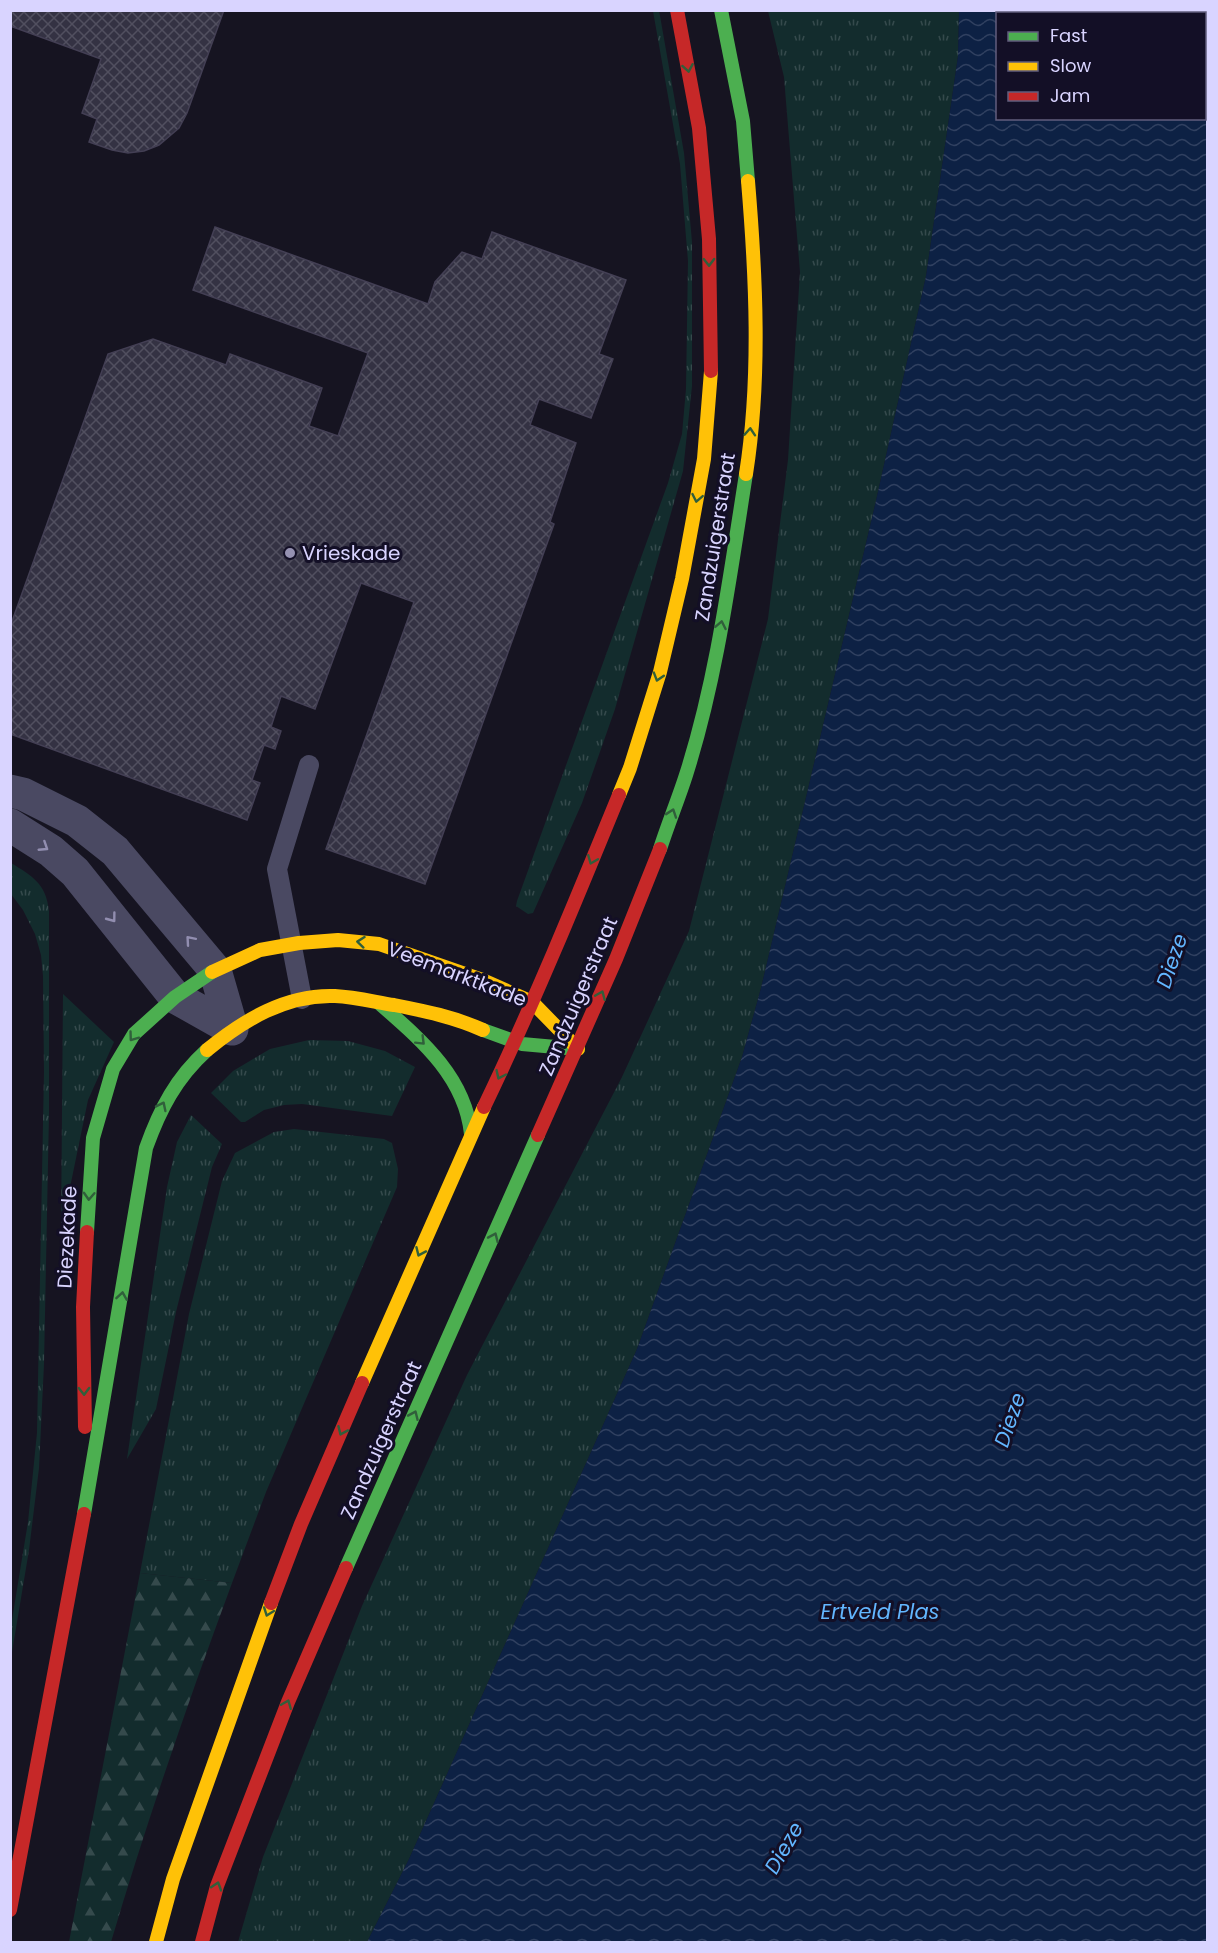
<svg xmlns="http://www.w3.org/2000/svg" width="1218" height="1953" viewBox="0 0 1218 1953" font-family="Poppins,sans-serif">
<defs>
<pattern id="grass-tufts" width="24" height="20" patternUnits="userSpaceOnUse" patternTransform="scale(1.5)"><rect width="24" height="20" fill="#132c2d"/><path d="M3 7l-1-3M5 7V3M7 7l1-3M15 17l-1-3M17 17v-4M19 17l1-3" fill="none" stroke="#354a4c"/></pattern>
<pattern id="forest-firs" width="22" height="20" patternUnits="userSpaceOnUse" patternTransform="scale(1.5)"><rect width="22" height="20" fill="#132c2d"/><path d="M5 1l3.5 6h-7zM16 11l3.5 6h-7z" fill="#354a4c"/></pattern>
<pattern id="water-waves" width="16" height="10" patternUnits="userSpaceOnUse" patternTransform="scale(1.5)"><rect width="16" height="10" fill="#0d2144"/><path d="M0 5q4-4 8 0t8 0" fill="none" stroke="#304060"/></pattern>
<pattern id="building-cross-hatch" width="8" height="8" patternUnits="userSpaceOnUse" patternTransform="scale(1.5)"><rect width="8" height="8" fill="#343243"/><path d="M0 0l8 8M0 8l8-8" fill="none" stroke="#514f5f"/></pattern>
</defs>
<rect width="100%" height="100%" fill="#161421"/>
<path fill="url(#grass-tufts)" d="M653,11H659L660,16L684,153L692,242V386L683,471L615,709L582,803L533,913L528,914L516,906L517,901L668,483L682,434L686,389L688,261L680,164Z
M768,11H959L958,56L926,276L875,505L761,988L742,1057L637,1349L409,1859L367,1942H238L263,1857L362,1606L467,1375L622,1077L689,931L768,619L788,460L800,272L784,77Z
M11,863C32,876 46,883 49,911V1113L44,1364L39,1468L29,1550L11,1658V1626L28,1522L37,1433L44,1072L43,976L41,955L35,934L23,910L11,894Z
M63,994L114,1042L88,1100L61,1231Z
M309,1040L348,1041L385,1051L415,1067L392,1116L302,1104L284,1105L264,1110L245,1122H241L211,1093L233,1071L270,1049Z
M191,1115L222,1144L212,1167L176,1312L156,1409L127,1459L167,1187L177,1142Z
M294,1129L384,1139L392,1143L398,1169L397,1187L266,1492L232,1583L140,1573L189,1314L222,1181L235,1153L274,1132Z"/>
<path fill="url(#forest-firs)" d="M140,1573L232,1583C188,1702 147,1821 111,1942H69Z"/>
<path fill="url(#water-waves)" fill-rule="evenodd" d="M959,11H1207V1942H367L409,1859L637,1349L742,1057L761,988L875,505L926,276L958,56ZM998,14H1204V118H998Z"/>
<path fill="url(#building-cross-hatch)" stroke="#433f54" stroke-width="1.5" d="M10,10H224L187,113L179,128L159,145L144,151L128,153L112,150L89,142L97,119L82,113L101,59L10,26Z
M215,227L428,304L435,282L462,252L482,259L492,232L626,280L599,354L613,359L591,418L539,399L530,425L576,443L550,522L554,524L425,884L326,849L414,602L361,583L315,709L281,696L271,727L281,731L275,749L264,745L252,780L260,783L247,820L10,734V627L108,354L153,339L226,365L230,354L322,388L309,426L338,436L368,353L193,290Z"/>
<g fill="none" stroke-linecap="round" stroke-linejoin="round">
<path stroke="#4a4962" stroke-width="20" d="M302,999L277,869L309,765"/>
<path stroke="#4a4962" stroke-width="33" d="M10,791L23,794L77,821L115,851L215,970L232,1029
M10,825L51,851L75,872L175,997L232,1029"/>
<path stroke="#4caf50" stroke-width="14" d="M721,10L743,121L748,181
M660,849C668,824 678,800 686,775C717,678 730,575 746,474
M379,1003C420,1039 465,1076 471,1134
M483,1030L522,1044L578,1049
M87,1232L93,1138L113,1069L134,1034L175,997L212,972
M84,1514L146,1148C160,1109 176,1078 207,1050
M346,1568L538,1135"/>
<path stroke="#ffc107" stroke-width="14" d="M746,474C761,378 756,277 748,181
M619,795L630,768L660,672L682,579L704,459L711,371
M212,972L260,950L299,943L338,940L379,944L480,979L532,1002L578,1049
M207,1050C244,1020 286,994 335,996C355,997 375,1002 394,1005C425,1011 454,1017 483,1030
M362,1383L484,1107
M156,1942L173,1879L271,1603"/>
<path stroke="#c62828" stroke-width="14" d="M677,10L699,128L709,239L711,371
M484,1107C533,1005 576,900 619,795
M538,1135L616,959L660,849
M85,1427L83,1307L87,1232
M271,1603L301,1524L362,1383
M10,1910L84,1514
M202,1942L217,1886L288,1702L346,1568"/>
</g>
<defs><path id="oneway-chevron" d="M-2-3.5L2.5 0L-2 3.5" fill="none" stroke-width="1.6" stroke-linecap="round" stroke-linejoin="round" transform="scale(1.5)"/></defs>
<g stroke="#305f3b">
<use href="#oneway-chevron" transform="translate(688 68) rotate(80)"/>
<use href="#oneway-chevron" transform="translate(709 262) rotate(89)"/>
<use href="#oneway-chevron" transform="translate(750 432) rotate(-86)"/>
<use href="#oneway-chevron" transform="translate(697 498) rotate(101)"/>
<use href="#oneway-chevron" transform="translate(721 625) rotate(-79)"/>
<use href="#oneway-chevron" transform="translate(658 677) rotate(107)"/>
<use href="#oneway-chevron" transform="translate(672 813) rotate(-71)"/>
<use href="#oneway-chevron" transform="translate(592 860) rotate(112)"/>
<use href="#oneway-chevron" transform="translate(361 942) rotate(-174)"/>
<use href="#oneway-chevron" transform="translate(601 995) rotate(-67)"/>
<use href="#oneway-chevron" transform="translate(133 1037) rotate(126)"/>
<use href="#oneway-chevron" transform="translate(421 1041) rotate(45)"/>
<use href="#oneway-chevron" transform="translate(500 1075) rotate(115)"/>
<use href="#oneway-chevron" transform="translate(162 1106) rotate(-64)"/>
<use href="#oneway-chevron" transform="translate(89 1196) rotate(93)"/>
<use href="#oneway-chevron" transform="translate(494 1237) rotate(-66)"/>
<use href="#oneway-chevron" transform="translate(420 1252) rotate(114)"/>
<use href="#oneway-chevron" transform="translate(122 1296) rotate(-81)"/>
<use href="#oneway-chevron" transform="translate(84 1391) rotate(89)"/>
<use href="#oneway-chevron" transform="translate(414 1415) rotate(-66)"/>
<use href="#oneway-chevron" transform="translate(342 1431) rotate(114)"/>
<use href="#oneway-chevron" transform="translate(268 1612) rotate(110)"/>
<use href="#oneway-chevron" transform="translate(287 1704) rotate(-68)"/>
<use href="#oneway-chevron" transform="translate(217 1886) rotate(-72)"/>
</g>
<g stroke="#928eb0">
<use href="#oneway-chevron" transform="translate(44 847) rotate(33)"/>
<use href="#oneway-chevron" transform="translate(112 918) rotate(53)"/>
<use href="#oneway-chevron" transform="translate(190 940) rotate(-131)"/>
</g>
<circle fill="#9591b1" stroke="#130f26" stroke-width="2" cx="290" cy="553" r="6"/>
<g text-anchor="middle" stroke-width="6" stroke-linejoin="round" paint-order="stroke">
<g font-size="20" fill="#d9d4ff" stroke="#130f26">
<text transform="translate(715 537) rotate(-81)" y="7">Zandzuigerstraat</text>
<text transform="translate(457 974) rotate(21)" y="7">Veemarktkade</text>
<text transform="translate(578 996) rotate(-67)" y="7">Zandzuigerstraat</text>
<text transform="translate(67 1237) rotate(-87)" y="7">Diezekade</text>
<text transform="translate(381 1440) rotate(-66)" y="7">Zandzuigerstraat</text>
</g>
<g font-size="20" fill="#d9d4ff" stroke="#130f26" text-anchor="start">
<text x="302" y="560">Vrieskade</text>
</g>
<g font-size="21" font-style="italic" fill="#62b6ff" stroke="#130f26">
<text transform="translate(1172 961) rotate(-71)" y="7">Dieze</text>
<text transform="translate(1010 1420) rotate(-71)" y="7">Dieze</text>
<text x="880" y="1619">Ertveld Plas</text>
<text transform="translate(784 1848) rotate(-60)" y="7">Dieze</text>
</g>
</g>
<rect width="1218" height="1953" fill="none" stroke="#d9d4ff" stroke-width="24"/>
<rect x="996" y="12" width="210" height="108" fill="#130f26" stroke="#625e7d" stroke-width="1.5"/>
<rect x="1008" y="32" width="30" height="9" fill="#4caf50" stroke="#625e7d" stroke-width="1.5"/>
<text x="1050" y="42" font-size="18" fill="#d9d4ff">Fast</text>
<rect x="1008" y="62" width="30" height="9" fill="#ffc107" stroke="#625e7d" stroke-width="1.5"/>
<text x="1050" y="72" font-size="18" fill="#d9d4ff">Slow</text>
<rect x="1008" y="92" width="30" height="9" fill="#c62828" stroke="#625e7d" stroke-width="1.5"/>
<text x="1050" y="102" font-size="18" fill="#d9d4ff">Jam</text>
</svg>
